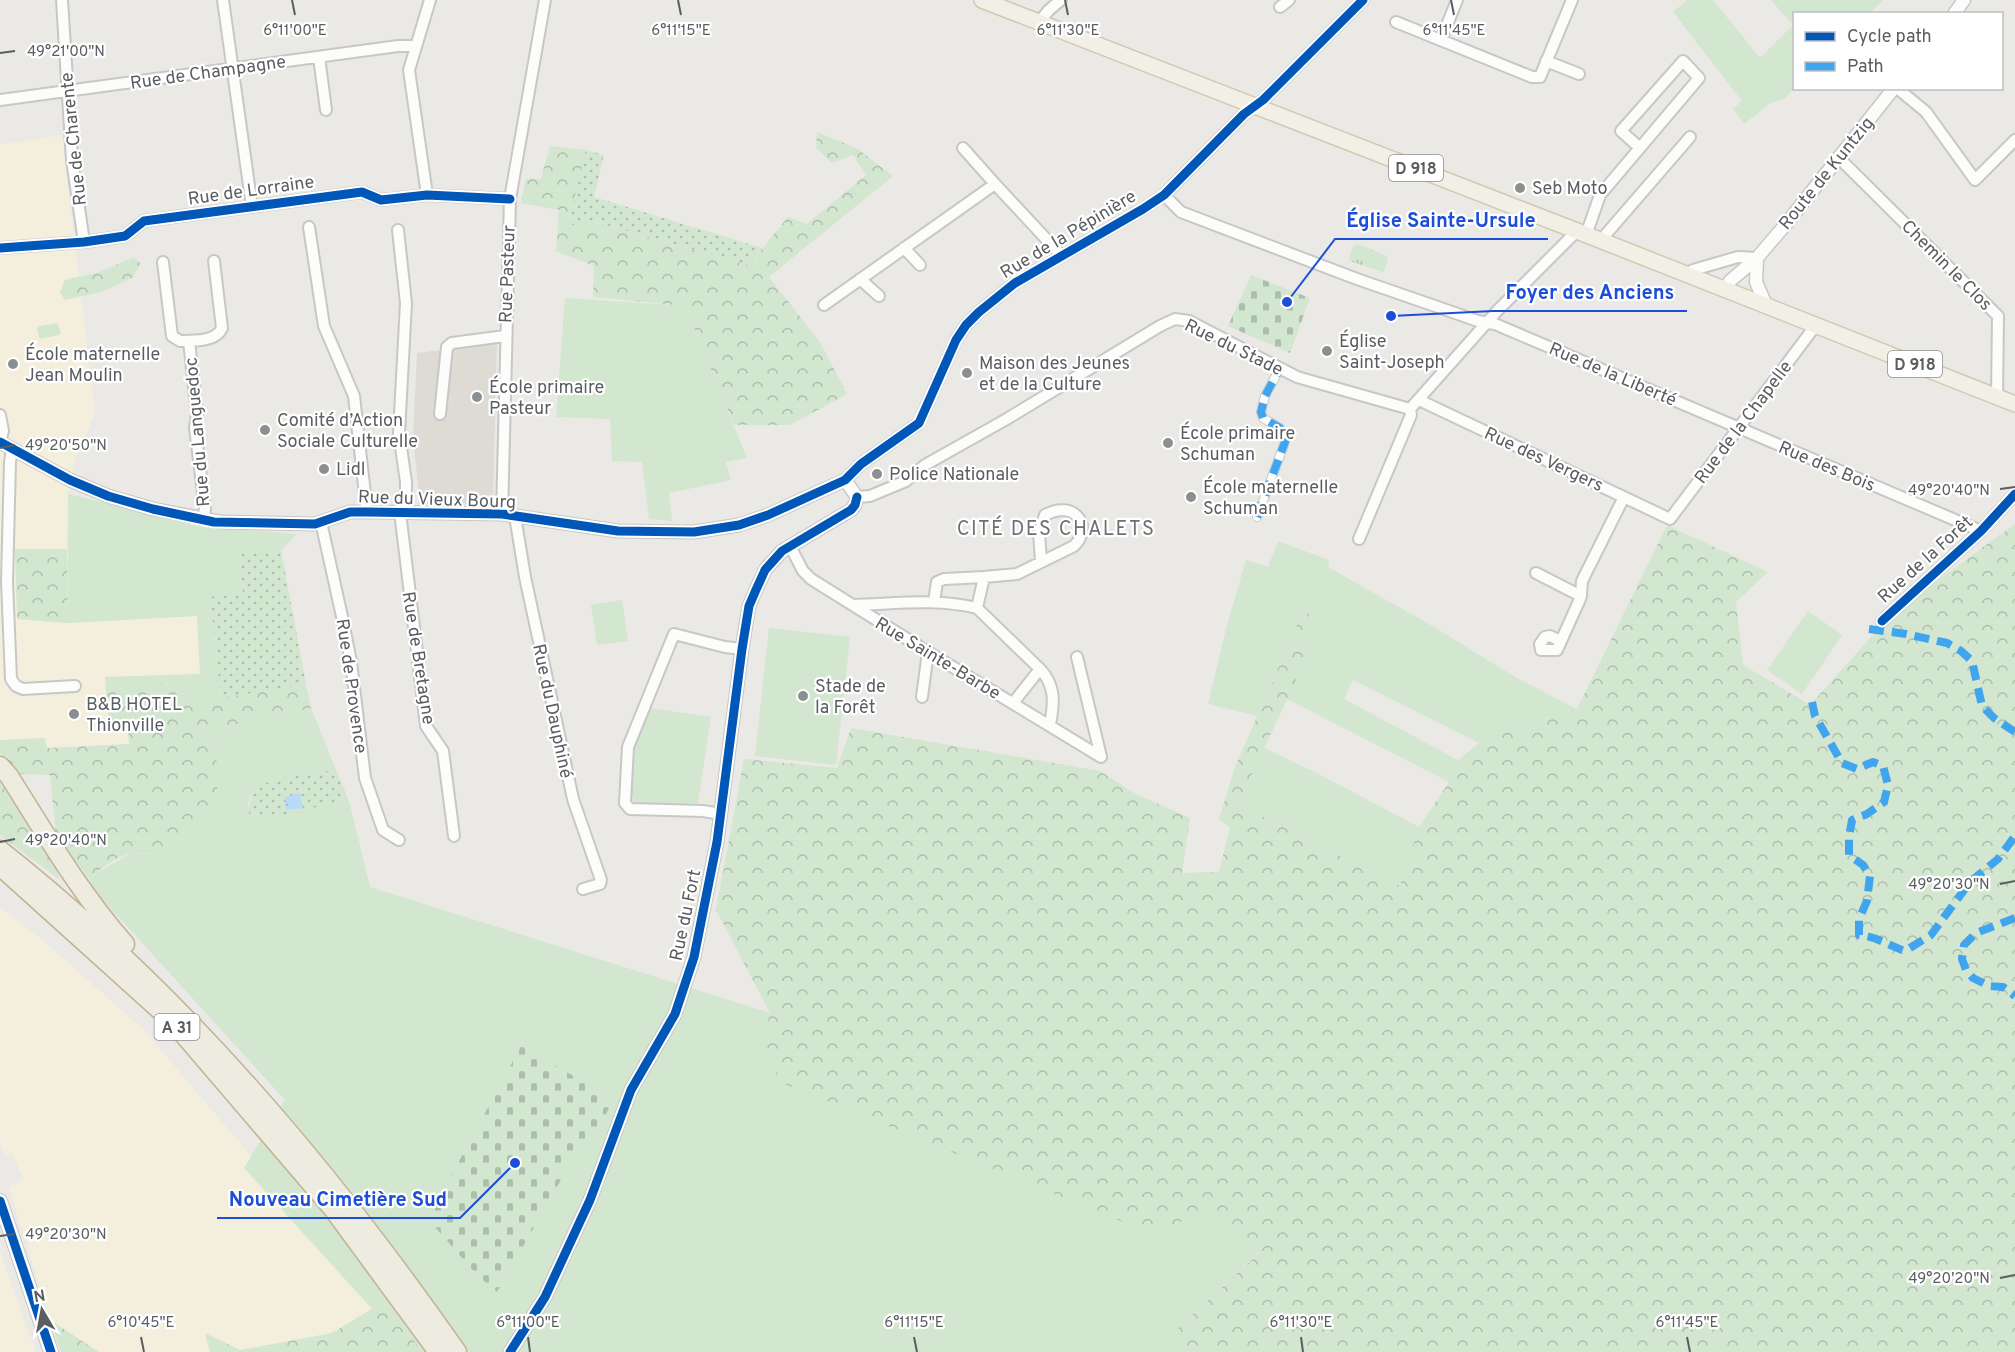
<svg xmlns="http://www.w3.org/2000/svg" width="2015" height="1352" viewBox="0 0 2015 1352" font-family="Overpass,sans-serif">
<defs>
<pattern id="forest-crowns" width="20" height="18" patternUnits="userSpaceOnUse" patternTransform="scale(1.5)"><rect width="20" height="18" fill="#d2e6d0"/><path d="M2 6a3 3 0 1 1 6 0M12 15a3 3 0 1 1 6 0" fill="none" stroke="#adbeac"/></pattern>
<pattern id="cemetery-stones" width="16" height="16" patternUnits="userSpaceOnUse" patternTransform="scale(1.5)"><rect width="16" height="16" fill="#d2e6d0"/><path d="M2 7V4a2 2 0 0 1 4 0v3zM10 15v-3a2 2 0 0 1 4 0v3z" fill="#adbeac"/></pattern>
<pattern id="park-tufts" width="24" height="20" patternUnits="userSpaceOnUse" patternTransform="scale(1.5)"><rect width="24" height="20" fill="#d2e6d0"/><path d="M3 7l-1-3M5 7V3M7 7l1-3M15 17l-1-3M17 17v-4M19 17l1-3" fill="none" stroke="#adbeac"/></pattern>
<pattern id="garden-dots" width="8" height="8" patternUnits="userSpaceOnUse" patternTransform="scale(1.5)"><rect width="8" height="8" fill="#d2e6d0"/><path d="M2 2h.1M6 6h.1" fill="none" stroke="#adbeac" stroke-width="1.8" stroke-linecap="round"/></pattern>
<pattern id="water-ripples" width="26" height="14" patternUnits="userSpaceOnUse" patternTransform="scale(1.5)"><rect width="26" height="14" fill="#b7daf6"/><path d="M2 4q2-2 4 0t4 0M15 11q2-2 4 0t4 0" fill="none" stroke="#98b4cb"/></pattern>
</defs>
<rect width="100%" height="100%" fill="#eae9e5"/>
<path fill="#f4efdd" d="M62,135L95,414L75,459L68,494L67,549L15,550L18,619L68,623L197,616L201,674L105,677L109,721H127L130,744L46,748L0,740V145Z
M0,908L40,938L143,1029L262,1169L392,1328L351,1352H66L46,1307L9,1188L23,1178L13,1155H6L0,1143Z
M0,1253L36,1352H0Z"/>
<path fill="#dedbd4" d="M497,343L493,499L488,505L420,504L413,438L417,353Z"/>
<path fill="#d2e6d0" d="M1687,0H1713L1760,58L1793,25L1771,0H1883L1870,13L1794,14V87L1786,98L1769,104L1744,124L1733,109L1742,101L1673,12Z
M565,298L685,306L747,458L726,462L731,480L669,493L672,521L649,519L642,462L612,461L610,419L556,417Z
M57,323L61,333L59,335L41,339L39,337L37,328L39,326Z
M68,494L201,527L297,534L281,550L239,554L243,593L210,598L221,698L197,701L161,683L106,690L105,677L200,674L197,616L68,623Z
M1278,541L1329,560L1328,567L1434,627L1515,677L1577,709L1493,735L1479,743L1353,680L1344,699L1458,760L1449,782L1287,699L1306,659L1309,597L1257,716L1208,704L1227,625L1246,560L1268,567Z
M622,600L628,641L597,645L591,605Z
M1808,611L1842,635L1802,694L1767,670Z
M769,628L850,637L836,765L755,756Z
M311,708L336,770L303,774L253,791L248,804L250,814L332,803L346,794L350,805L370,887L770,1013L762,1040L1208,1208L1259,1252L1177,1329L1189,1352H422L385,1301L372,1309L244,1168L285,1100L94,890L89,878L131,853L157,854L199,820L210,805L212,746L205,731Z
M650,708L711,717L698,803L639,805L633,800L630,791L636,740Z
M1264,748L1317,773L1419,827L1400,886L1238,804Z"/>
<path fill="url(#forest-crowns)" d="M817,132L856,148L893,176L769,277L820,342L847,394L790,425H734L685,306L593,297L594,266L556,251L559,210L521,203L526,179H541L550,146L586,150L570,222L584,219L749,265L788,217L807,224L866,175L853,155L832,163L816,148Z
M134,257L141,264L132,278L101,292L65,300L60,292L65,280L100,272Z
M2015,524V1352H1189L1177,1329L1259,1253L1208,1208L1155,1235L780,1082L762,1040L770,1013L716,910L744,759L837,768L851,728L1100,771L1136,794L1190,818L1182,873L1219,872L1230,827L1219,819L1235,767L1310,595L1306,659L1238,804L1400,886L1419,827L1449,782L1458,760L1479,743L1493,735L1577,709L1667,525L1768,572L1736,602L1743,665L1810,705L1881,626L1901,607Z
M15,549H67L68,623L17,619Z
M161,683L197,701L306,684L311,708L205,731C210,743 221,766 219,780C216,802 191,842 170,851C158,856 146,852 133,853C118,854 101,870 89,878L56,835L50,775L19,774L0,753V740L45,738L47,748L129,744L127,721L109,722L106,690Z
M0,782L56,867L60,880L0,835Z
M385,1301L422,1352H210L205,1333L240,1350L332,1333Z
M50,1320L99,1352H61Z"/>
<path fill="url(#cemetery-stones)" d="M1251,275L1310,298L1290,353L1228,326Z
M521,1046L614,1099L592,1140L585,1138L497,1292L477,1275L428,1219Z"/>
<path fill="url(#park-tufts)" d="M1358,244L1387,256L1388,258L1384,271L1382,272L1350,261L1349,258L1353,246Z"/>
<path fill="url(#garden-dots)" d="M586,150L604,155L594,197L762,248L749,265L585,219L582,227L569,222Z
M281,550L306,684L221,698L210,597L243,593L239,554Z
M336,770L346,794L332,803L281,816L249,814C248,802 254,796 253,786L303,774Z"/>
<path fill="url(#water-ripples)" d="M300,793L303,808L286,810L285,797Z"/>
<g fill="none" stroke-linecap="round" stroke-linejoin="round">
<defs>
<path id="pedestrian" d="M1257,517L1285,442L1280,428L1263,418L1261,412L1265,396L1280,368"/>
<path id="minor" d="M62,0L72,160L84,242
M223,0L252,207
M1280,7L1289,0
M1039,22L1049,10L1061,0
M1396,22L1532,77H1540L1572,0
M1441,40L1457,0
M319,57L326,110
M1546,61L1579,74
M1897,88L1926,112L1975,180L2015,140
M0,100L398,46H416
M963,148L995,184
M1839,158L1998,316L1997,396
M427,195L409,70L430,0
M1164,195L1181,212L1357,279L1478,321L1495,324L1981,531
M309,227L324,326L354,396L367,512
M398,230L406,303L399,433L406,482V512
M1586,235L1600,195L1699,78L1683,61L1621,131L1640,148
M1601,240L1690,137
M0,248L84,242L125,236L144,221L362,192L381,200L427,195L510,199
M904,248L920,265
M163,262L172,336L180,341C193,341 216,342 222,328L214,261
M1688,274L1693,270L1738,257L1757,258
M860,279L879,296
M824,305L995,184L1061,255
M189,341L197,414L195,428L205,509L203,519
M1419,400L1670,519L1816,325
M440,414L447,347L452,343L505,336
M0,415L3,431L0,441
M12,449L10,462L7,582L11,679L16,686L23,689L75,686
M845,480L861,464L919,423L956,340L966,325L979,312L1015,283L1143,209L1164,195L1244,114L1263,100L1363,0
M857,497L870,496L906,481L925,465L1005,420L1160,326L1175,319L1189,321L1297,377L1410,409L1498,310L1577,231
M400,512L426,726L443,751L454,836
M502,514L510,199L545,0
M515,516L525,577L573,799L601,880L600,884L583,889
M321,522L343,621L351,662L365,778L383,830L399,840
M1359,539L1411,415L1410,409
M790,546L803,571L811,579L928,652L1101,757
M1536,573L1581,596L1582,581L1624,497
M934,602L937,582L944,579L984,577
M853,605C894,604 936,598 977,608L984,577L1017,574L1074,546C1094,526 1074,499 1045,515L1039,533L1041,561
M977,608L1040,669L1013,703
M1882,621L1981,531L2015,494
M1561,641L1550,636L1545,637L1540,644L1541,650H1557L1580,599L1581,596
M1077,657L1101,757
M1040,669C1056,686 1054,703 1050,725
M922,697L928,652
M721,814L703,811L630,809L625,803L628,747L674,634L725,647L742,649"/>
<path id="tertiary" d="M1954,14L1964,0
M1757,258L1756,282L1766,305
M1726,289L1730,281L1757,258L1786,224L1894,88
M0,442L70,480L108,496L153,509L221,522L315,524L350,512H373L502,514L618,531L694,532L739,525L768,515L845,480L857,497L855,505L851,510L782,551L765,570L755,592L749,606L742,649L717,842L694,957L675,1014L631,1090L590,1200L545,1297L510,1352"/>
<path id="secondary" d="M0,1201L51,1352"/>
<path id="primary" d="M982,0L1577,231L2015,404"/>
<path id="motorway" d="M0,766L9,776C45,833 80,893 125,944
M0,850C179,991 327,1166 457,1352
M0,866L172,1021L333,1209L438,1352"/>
</defs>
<use href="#pedestrian" stroke="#c7c7c7" stroke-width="10"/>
<use href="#minor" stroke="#c7c7c7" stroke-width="14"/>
<use href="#tertiary" stroke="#c7c7c7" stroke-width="15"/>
<use href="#secondary" stroke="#c5c6c5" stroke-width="16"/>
<use href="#primary" stroke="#d2c9b2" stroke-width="18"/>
<use href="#motorway" stroke="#c1b392" stroke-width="21"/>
<use href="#pedestrian" stroke="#fcfcfb" stroke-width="8"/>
<use href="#minor" stroke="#fcfcfb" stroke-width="10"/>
<use href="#tertiary" stroke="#fcfcfb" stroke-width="12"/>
<use href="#secondary" stroke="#fcfcfb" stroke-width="14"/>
<use href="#primary" stroke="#f2f0e6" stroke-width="15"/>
<use href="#motorway" stroke="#eeebe0" stroke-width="18"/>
<path stroke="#40a5ee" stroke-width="8" stroke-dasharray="15 8" stroke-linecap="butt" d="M1257,517L1285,442L1280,428L1263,418L1261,412L1265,396L1280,368
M1869,629L1906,634L1947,643L1961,651L1972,661L1982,706L1994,718L2015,732
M1812,702L1815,716L1842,763L1857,769L1873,762L1883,766L1888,785L1884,802L1867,814L1852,820L1849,837V855L1863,865L1870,876L1867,901L1859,919V935C1878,937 1887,945 1905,951L1931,935L1970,882L1998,859L2015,836
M2015,918L1976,933L1964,945L1962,959L1966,970L1973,978L1989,986L2003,987L2015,996"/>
<defs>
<path id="cycleway" d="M0,248L84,242L125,236L144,221L362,192L381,200L427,195L510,199
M0,442L70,480L108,496L153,509L214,522L315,524L350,512H367L502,514L618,531L694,532L739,525L768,515L845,480L861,464L919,423L956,340L966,325L979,312L1015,283L1143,209L1164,195L1244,114L1263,100L1363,0
M1882,621L1981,531L2015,494
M0,1201L51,1352
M510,1352L545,1297L590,1200L631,1090L675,1014L694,957L717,842L742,649L749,606L755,592L765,570L782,551L851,510L855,505L857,497"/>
</defs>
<use href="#cycleway" stroke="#fff" stroke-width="13"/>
<use href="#cycleway" stroke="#0057b8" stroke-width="9"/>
</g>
<path fill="none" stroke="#5a5e62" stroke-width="2" d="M292,0L295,15M678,0L681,15M1065,0L1068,15M1451,0L1454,15M0,53L15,51M0,448L15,445M2000,489L2015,487M0,842L15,839M2000,884L2015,881M0,1236L15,1234M2000,1278L2015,1275M141,1337L144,1352M528,1337L530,1352M914,1337L917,1352M1301,1337L1303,1352M1687,1337L1690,1352"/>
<g fill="#8c8f90" stroke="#fff" stroke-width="2">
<circle cx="1520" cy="188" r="6"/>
<circle cx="1327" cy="351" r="6"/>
<circle cx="13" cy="364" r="6"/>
<circle cx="967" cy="373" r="6"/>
<circle cx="477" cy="397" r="6"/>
<circle cx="265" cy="430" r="6"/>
<circle cx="1168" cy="443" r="6"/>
<circle cx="324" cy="469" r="6"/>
<circle cx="877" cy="474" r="6"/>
<circle cx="1191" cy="497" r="6"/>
<circle cx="803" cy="696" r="6"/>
<circle cx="74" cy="714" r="6"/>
</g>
<g text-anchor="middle" stroke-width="4.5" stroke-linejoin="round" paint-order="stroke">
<g fill="#fff" stroke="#8c8e91" stroke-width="1.5">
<rect x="1389" y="155" width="54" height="26" rx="4.5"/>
<rect x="1888" y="351" width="54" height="26" rx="4.5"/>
<rect x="154.5" y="1014" width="45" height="26" rx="4.5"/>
</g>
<g font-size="16" font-weight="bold" fill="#5a5e62">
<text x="1416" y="174">D 918</text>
<text x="1915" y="370">D 918</text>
<text x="177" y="1033">A 31</text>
</g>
<g font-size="18" fill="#5a5e62" stroke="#fff">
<text transform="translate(208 72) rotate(-8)" y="6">Rue de Champagne</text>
<text transform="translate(73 139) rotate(-96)" y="6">Rue de Charente</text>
<text transform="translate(1826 173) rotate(-51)" y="6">Route de Kuntzig</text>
<text transform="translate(251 190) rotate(-8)" y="6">Rue de Lorraine</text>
<text transform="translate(1068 234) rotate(-31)" y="6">Rue de la Pépinière</text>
<text transform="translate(1947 265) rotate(45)" y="6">Chemin le Clos</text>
<text transform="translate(507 274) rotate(-88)" y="6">Rue Pasteur</text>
<text transform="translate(1234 347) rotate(26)" y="6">Rue du Stade</text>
<text transform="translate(1613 374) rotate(23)" y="6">Rue de la Liberté</text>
<text transform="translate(1743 422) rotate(-53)" y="6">Rue de la Chapelle</text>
<text transform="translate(197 432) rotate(-95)" y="6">Rue du Languedoc</text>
<text transform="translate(1544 459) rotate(25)" y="6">Rue des Vergers</text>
<text transform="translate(1827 466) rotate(23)" y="6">Rue des Bois</text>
<text transform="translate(437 499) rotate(2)" y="6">Rue du Vieux Bourg</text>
<text transform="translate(1925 559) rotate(-42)" y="6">Rue de la Forêt</text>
<text transform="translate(419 658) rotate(81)" y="6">Rue de Bretagne</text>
<text transform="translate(938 658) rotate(31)" y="6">Rue Sainte-Barbe</text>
<text transform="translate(352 686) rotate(82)" y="6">Rue de Provence</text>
<text transform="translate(553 711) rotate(78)" y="6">Rue du Dauphiné</text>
<text transform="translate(685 915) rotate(-78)" y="6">Rue du Fort</text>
</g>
<g font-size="18" fill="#5a5e62" stroke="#fff" text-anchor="start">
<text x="1532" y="194">Seb Moto</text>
<text x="1339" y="347">Église<tspan x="1339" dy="21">Saint-Joseph</tspan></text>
<text x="25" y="360">École maternelle<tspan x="25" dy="21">Jean Moulin</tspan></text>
<text x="979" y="369">Maison des Jeunes<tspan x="979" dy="21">et de la Culture</tspan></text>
<text x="489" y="393">École primaire<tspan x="489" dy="21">Pasteur</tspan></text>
<text x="277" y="426">Comité d’Action<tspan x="277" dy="21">Sociale Culturelle</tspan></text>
<text x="1180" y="439">École primaire<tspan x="1180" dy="21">Schuman</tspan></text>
<text x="336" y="475">Lidl</text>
<text x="889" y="480">Police Nationale</text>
<text x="1203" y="493">École maternelle<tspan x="1203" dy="21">Schuman</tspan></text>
<text x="815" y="692">Stade de<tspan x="815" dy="21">la Forêt</tspan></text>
<text x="86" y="710">B&amp;B HOTEL<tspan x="86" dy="21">Thionville</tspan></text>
</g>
<g font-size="20" letter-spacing="1.5" fill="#6b7074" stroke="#fff">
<text x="1056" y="535">CITÉ DES CHALETS</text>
</g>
</g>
<g font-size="15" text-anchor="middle" fill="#5a5e62" stroke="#fff" stroke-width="4.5" stroke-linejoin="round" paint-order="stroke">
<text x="295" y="35">6°11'00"E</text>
<text x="681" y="35">6°11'15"E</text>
<text x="1068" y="35">6°11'30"E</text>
<text x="1454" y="35">6°11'45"E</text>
<text x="66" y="56">49°21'00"N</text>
<text x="66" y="450">49°20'50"N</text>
<text x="1949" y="495">49°20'40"N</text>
<text x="66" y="845">49°20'40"N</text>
<text x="1949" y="889">49°20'30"N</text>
<text x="66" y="1239">49°20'30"N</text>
<text x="1949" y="1283">49°20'20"N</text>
<text x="141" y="1327">6°10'45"E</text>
<text x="528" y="1327">6°11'00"E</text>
<text x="914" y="1327">6°11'15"E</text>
<text x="1301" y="1327">6°11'30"E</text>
<text x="1687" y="1327">6°11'45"E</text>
</g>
<path fill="none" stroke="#1d4ed8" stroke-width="2" d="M1287 302L1335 239H1548M1391 316L1493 311H1687M515 1163L460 1218H217"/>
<g fill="#1d4ed8" stroke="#fff" stroke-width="2">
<circle cx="1287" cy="302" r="6"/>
<circle cx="1391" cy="316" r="6"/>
<circle cx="515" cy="1163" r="6"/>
</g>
<g font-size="20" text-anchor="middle" font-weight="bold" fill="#1d4ed8" stroke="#fff" stroke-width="4.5" stroke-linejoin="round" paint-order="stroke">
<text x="1441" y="227">Église Sainte-Ursule</text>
<text x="1590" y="299">Foyer des Anciens</text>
<text x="338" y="1206">Nouveau Cimetière Sud</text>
</g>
<rect x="1793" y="12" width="210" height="78" fill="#ffffff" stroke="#bdbfc0" stroke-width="1.5"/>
<rect x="1805" y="32" width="30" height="9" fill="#0057b8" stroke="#bdbfc0" stroke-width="1.5"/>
<text x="1847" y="42" font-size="18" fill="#5a5e62">Cycle path</text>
<rect x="1805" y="62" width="30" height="9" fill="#40a5ee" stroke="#bdbfc0" stroke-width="1.5"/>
<text x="1847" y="72" font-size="18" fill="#5a5e62">Path</text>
<g transform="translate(42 1310) rotate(350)" stroke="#ffffff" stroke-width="4.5" paint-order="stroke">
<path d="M0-4.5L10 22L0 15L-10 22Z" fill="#5a5e62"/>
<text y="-9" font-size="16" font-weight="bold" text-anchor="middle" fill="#5a5e62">N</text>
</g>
</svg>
